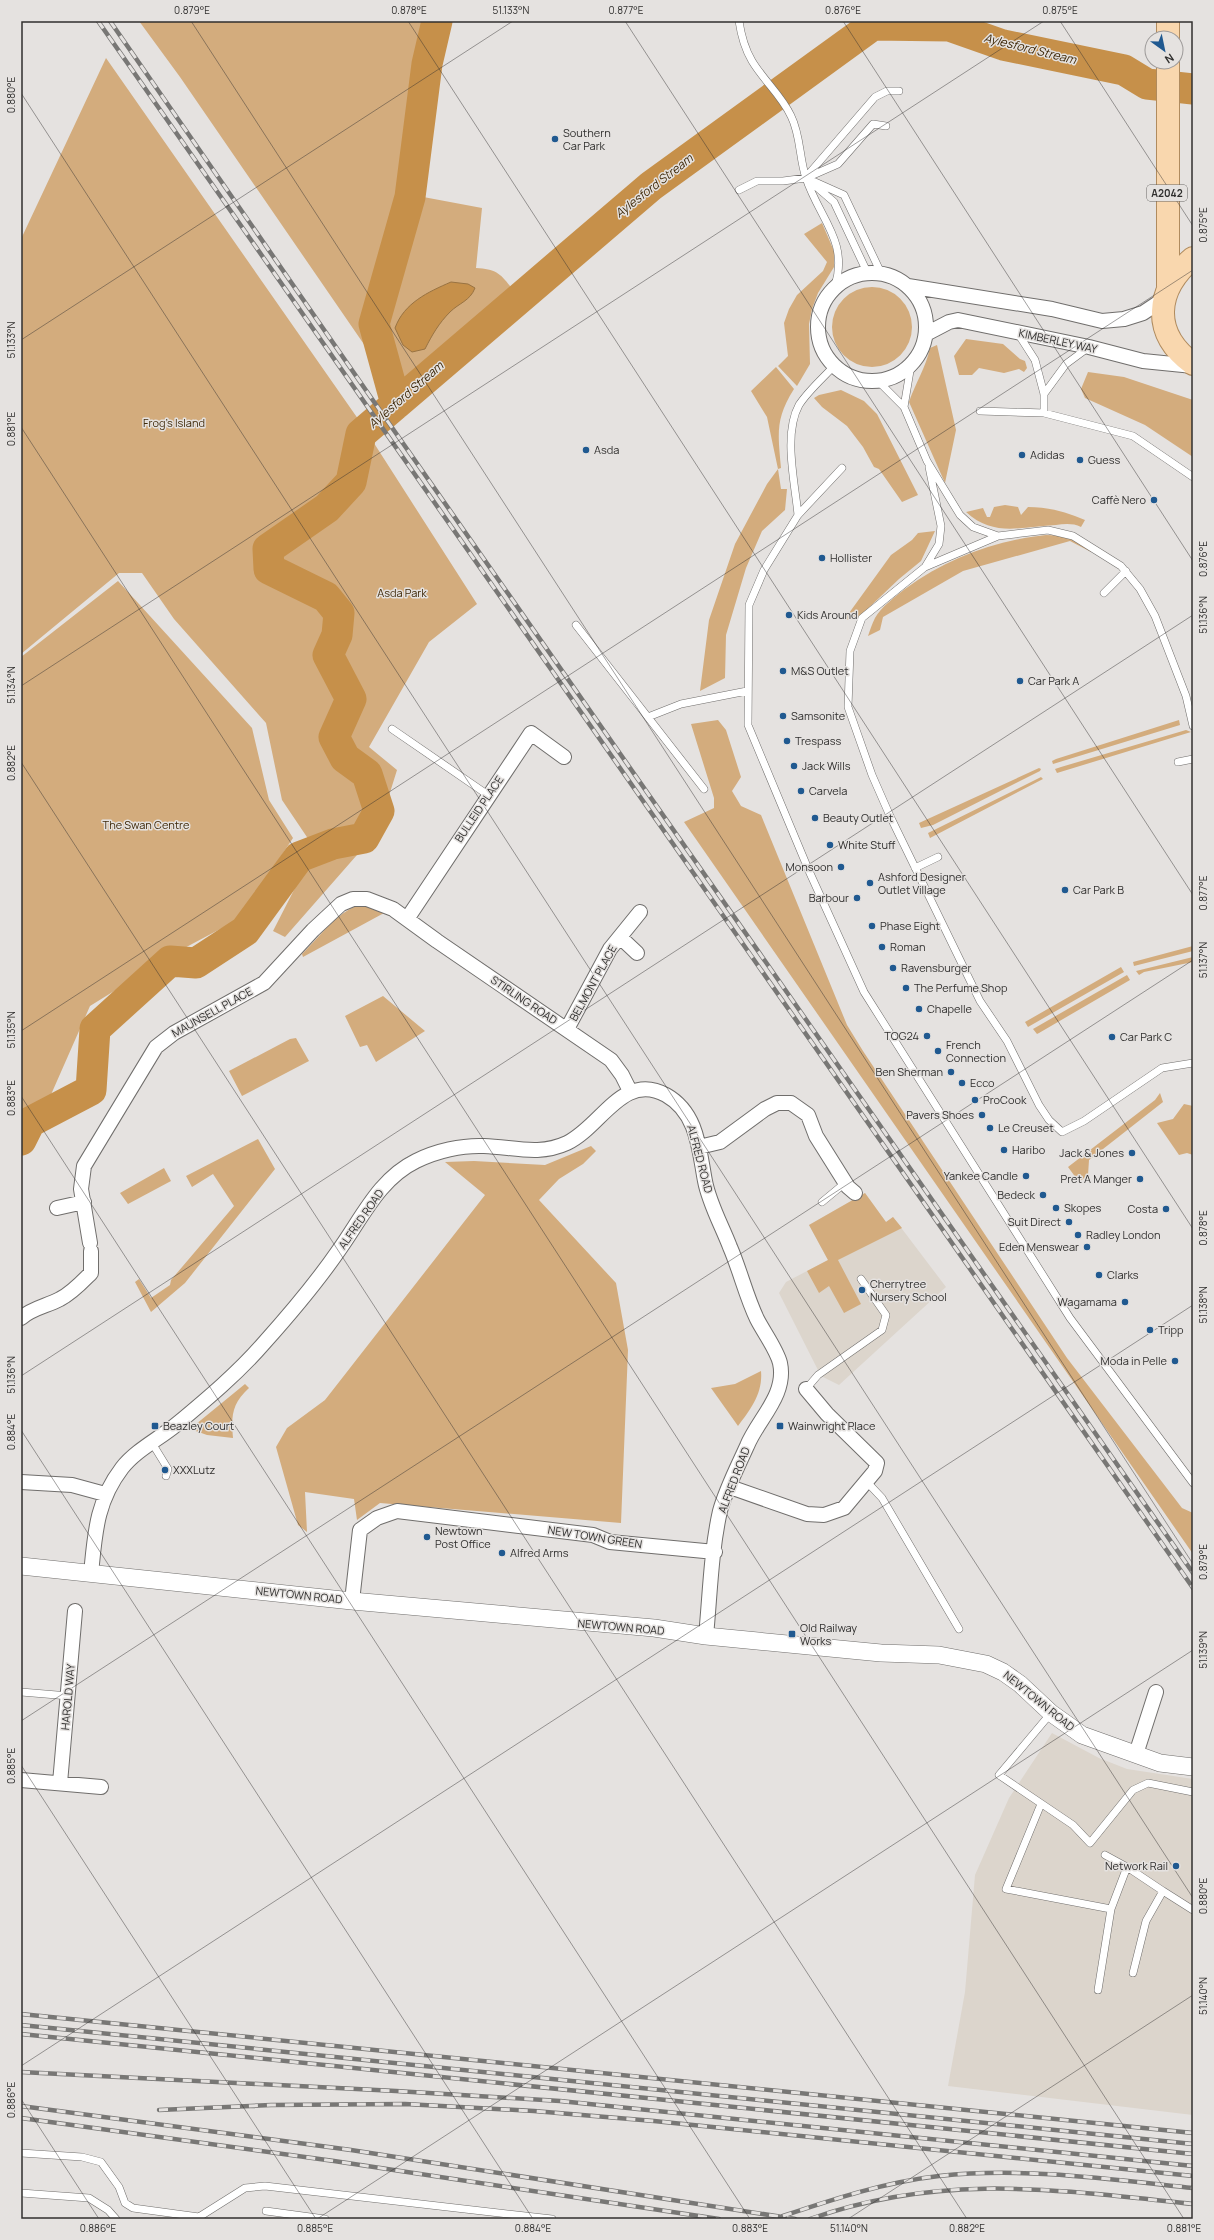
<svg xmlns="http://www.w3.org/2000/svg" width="1214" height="2240" viewBox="0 0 1214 2240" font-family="Manrope,sans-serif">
<rect width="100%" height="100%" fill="#e5e2e0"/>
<path fill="#dcd5cc" d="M865,1193L886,1222L893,1217L946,1287L839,1385L821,1376L779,1293L786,1282L828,1260L809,1225Z
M1052,1733L1099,1758L1127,1769L1193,1779V2115L948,2086L965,1992L975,1875L1009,1798Z"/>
<path fill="#d3ac7d" d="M139,21H444L437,45L426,155L418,196L482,208L476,268C497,269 501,274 513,290L408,379L383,372L180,77Z
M106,58L363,426L477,604L429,642L369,747L397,770L378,831L285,937L273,931L315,849L282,800L266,723L174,619L142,573H119L21,654V239Z
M822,223L834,251V267L818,293L812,309L809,324L810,364L797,386L778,366L788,356L784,323L789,309L797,295L823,271L827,262L804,234Z
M832 327a40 40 0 1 1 80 0a40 40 0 1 1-80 0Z
M966,339L1003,344L1020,359L1025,361L1027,368L1024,372L1019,369L1004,373L979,368L972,375H959L954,356Z
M937,345L956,430L945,483L909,402C915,384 926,367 930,348Z
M776,367L794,389C775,419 778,434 781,468L778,469L781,489H787L785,510L762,531L746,568L726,635L725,678L700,691L709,620L735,544L767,484L778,469L767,417L751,391Z
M1088,372L1124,377L1193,400V457L1145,425L1085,398L1081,389Z
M841,390L864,401L877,414L918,495L902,502L879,469L874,467L863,447L847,426L822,407L814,398L819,395Z
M1005,505L1018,507L1021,515L1028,507C1048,507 1067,512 1085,520L1081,527C1073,523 1064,524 1056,525C1023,526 994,538 966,512L983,508L987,517H990L994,507Z
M935,531L921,561L899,579L857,619L844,620L891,555L912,540L918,533Z
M1046,535L1066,536L1094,548L1091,552L1070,541L963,571L883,617L880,630L868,636C870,630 872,624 875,618C881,607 895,597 905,589C948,558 993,541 1046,535Z
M118,581L252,728L269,800L293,838L239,919L177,952L90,1006L46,1106L21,1123V657Z
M718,720L726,730L741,777L732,791L741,806L761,815L847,1025L863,1051L1067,1358L1182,1508L1193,1513V1554L684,822L714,808V798L691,724Z
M1179,720L1180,725L1053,764L1052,761L1056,759Z
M1186,730L1191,732L1057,773L1055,769L1061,767Z
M1039,768L1041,769L1040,771L933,825L921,828L919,823Z
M1041,777L1043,779L930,838L928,833Z
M365,904L384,913L303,957L302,954C320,937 340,907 365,904Z
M1193,946V951L1134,966L1133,962Z
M1193,957V962L1144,972L1139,975L1136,971Z
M1121,967L1124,972L1028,1027L1025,1022Z
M1127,975L1130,980L1039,1033L1037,1034L1033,1029Z
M383,996L425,1031L376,1062L367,1045L360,1047L345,1016Z
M296,1038L309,1061L242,1096L229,1071L290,1039Z
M1160,1093L1163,1102L1089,1160L1088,1175L1079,1182L1068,1167L1155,1100Z
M1184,1104L1193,1106V1155L1187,1153L1179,1155L1157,1123L1173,1119Z
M258,1139L275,1169L185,1283L151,1312L135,1282L139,1279L151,1298L170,1285L171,1280L234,1206L213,1174L192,1187L186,1176Z
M591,1146L596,1151L583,1164L559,1179L539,1200L616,1283L628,1350L621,1523L380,1503L357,1520L354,1499L305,1492L307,1532L298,1525L276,1447L287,1428L325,1400L485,1195L445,1162L474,1161L545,1165Z
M164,1168L171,1181L128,1204L120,1193Z
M865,1193L886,1222L893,1217L902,1228L838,1260L861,1304L844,1313L829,1286L819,1293L807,1271L828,1260L809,1225Z
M761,1371C763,1393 751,1409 738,1426L711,1388L735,1384Z
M245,1384L249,1388C232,1404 231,1415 233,1438L207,1435L190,1429Z"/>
<path fill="#c6904a" stroke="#997342" d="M451,282L468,284L475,288C470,301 459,303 450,312C439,323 432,335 425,349L412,352L403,345L395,328C404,303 428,292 451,282Z"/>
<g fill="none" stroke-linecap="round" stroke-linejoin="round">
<path stroke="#c6904a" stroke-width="31" d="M396,404L374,324L410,197L427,64L437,21
M21,1140L30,1122L91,1090L95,1029L170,961L196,963L245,931L299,857L333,844L364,838L379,811L367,774L345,758L334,737L351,699L328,655L337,635L339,613L326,597L269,569L268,549L327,508L351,482L361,434L651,186L873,25L949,26L1003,45L1124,70L1147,84L1193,89"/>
<defs>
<path id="service" d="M739,21C741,35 745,49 752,61C764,81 782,96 791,116C801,136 799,158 806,178C819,218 849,241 835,286
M807,176L875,97L887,91H899
M806,178L844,195L881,273
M812,183L834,202L867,272
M739,190L757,181H783L806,178L838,164L873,124L886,126
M1017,332L1035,360L1044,394V413
M878,381L904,407L927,461L960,515L973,527L998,536
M1044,394L1066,364L1089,347
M904,407L911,365
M980,411L1044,413L1133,436L1193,477
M842,468L798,515L764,570L749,605L748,725L809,871L864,992L1070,1318L1193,1483
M798,515C795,483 783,434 799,405C808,391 823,378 834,366
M925,567L939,544L941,526L929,467
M1104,593L1126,571
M576,625L704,789
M648,717L681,704L747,691
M1193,726L1186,696L1155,616L1140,589L1121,566L1073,536L1048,530L998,536L925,567L862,618L850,651L848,707L872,775L890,816L980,1001L1007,1041L1039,1105L1049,1120L1062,1132L1084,1121L1162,1068L1193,1063
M392,729L488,795
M1178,762L1193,759
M915,868L938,857
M822,1202L845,1183
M806,1389L818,1375L882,1330L886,1315L861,1279
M152,1443L168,1469L166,1476
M866,1481L882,1498L959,1629
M21,1692L69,1696
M1051,1713L999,1775L1073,1825L1090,1843L1133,1790L1148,1783L1193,1792
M1041,1804L1006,1889L1111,1909L1127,1867L1163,1891L1146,1921L1133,1973
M1105,1855L1127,1867
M1163,1891L1193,1910
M1098,1990L1111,1909
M21,2153L82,2157L101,2162L119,2187L125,2203L133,2208L199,2217L245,2188L265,2186L552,2219
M21,2193L89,2198L108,2210L116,2219
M266,2211L325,2219"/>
<path id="minor" d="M818 327a54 54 0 1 1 108 0a54 54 0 1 1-108 0Z
M908,286L1052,309L1102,321L1124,319L1143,313L1164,299
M926,334L949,322L958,320L1089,347L1143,361L1193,366
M407,919L531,733L564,757
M620,937L637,953
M567,1029L610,949L640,912
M699,1147L720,1142L765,1109L777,1103H791L808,1115L816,1136L848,1187L855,1193
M57,1208L84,1202
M90,1243L81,1189L84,1166L156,1047L174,1033L264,983L313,930L341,904L353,899H367L393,909L437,941L611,1060L622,1075L630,1091
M21,1318C32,1308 47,1306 60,1299C72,1293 82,1282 91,1273V1251
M21,1482L72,1485L105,1494
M730,1487L807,1514L824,1515L844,1508L875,1471L877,1463L827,1414L806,1389
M91,1574C95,1534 96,1502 122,1468C136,1450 159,1439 177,1424C207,1399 238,1373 264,1343C290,1314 317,1282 339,1250C362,1218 379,1179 416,1161C436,1151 462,1145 484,1146C514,1147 539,1156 567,1143C601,1127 623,1071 666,1095C698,1113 699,1150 705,1181C709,1203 722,1226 730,1247C740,1270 746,1296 757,1319C763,1331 777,1350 780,1363C787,1395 758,1419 747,1446C738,1466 726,1489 720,1511C711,1551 710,1595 706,1636
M352,1601L360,1530L377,1518L397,1511L593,1535L610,1542L715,1552
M1136,1754L1156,1692
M21,1780L101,1787
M60,1783L75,1611"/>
<path id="tertiary" d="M21,1566L352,1601L654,1628L706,1636L881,1653L939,1655L986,1664L1003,1672L1020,1684L1051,1713L1082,1735L1160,1763L1193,1767"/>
<path id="primary" d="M1168,38V21
M1168,62V286
M1193,258C1155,290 1151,333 1193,364"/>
</defs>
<use href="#service" stroke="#706e6c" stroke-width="8"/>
<use href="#minor" stroke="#706e6c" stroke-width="16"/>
<use href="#tertiary" stroke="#706e6c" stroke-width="18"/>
<use href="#primary" stroke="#b08b5e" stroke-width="24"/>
<use href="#service" stroke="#fff" stroke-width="7"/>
<use href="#minor" stroke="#fff" stroke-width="14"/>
<use href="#tertiary" stroke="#fff" stroke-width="17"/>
<use href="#primary" stroke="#f9d7ae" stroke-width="22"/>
<defs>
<path id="rail" d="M98,21L1193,1588
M110,21L372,399L1193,1573
M21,2014L1193,2133
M21,2025L1193,2144
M21,2034L1193,2154
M21,2072L396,2091L560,2101L1193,2166
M21,2106L351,2150L795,2219
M159,2110L271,2105L405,2104L534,2111L654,2121L1193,2176
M21,2118L334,2161L719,2219
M783,2216C834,2199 885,2182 939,2176C1024,2167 1108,2179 1193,2188
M810,2219C942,2172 1058,2190 1193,2204"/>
</defs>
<use href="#rail" stroke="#787775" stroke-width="4.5"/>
<use href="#rail" stroke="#e5e2e0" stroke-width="3" stroke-dasharray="9" stroke-linecap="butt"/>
</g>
<path fill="none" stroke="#302f2e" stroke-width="1" stroke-opacity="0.45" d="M191,21L1193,1564M408,21L1193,1229M625,21L1193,895M843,21L1193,561M1060,21L1193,226M21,93L1193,1898M21,340L513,21M21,427L1184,2219M21,686L1044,21M21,762L967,2219M21,1031L1193,270M21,1096L750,2219M21,1376L1193,615M21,1430L533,2219M21,1721L1193,960M21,1765L316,2219M21,2066L1193,1305M21,2099L99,2219M317,2219L1193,1650M848,2219L1193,1995"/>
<g fill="#205990" stroke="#e5e2e0" stroke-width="1.5">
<circle cx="555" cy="139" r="4"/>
<circle cx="586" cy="450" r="4"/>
<circle cx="1022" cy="455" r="4"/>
<circle cx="1080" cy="460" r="4"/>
<circle cx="1154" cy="500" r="4"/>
<circle cx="822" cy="558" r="4"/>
<circle cx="789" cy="615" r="4"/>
<circle cx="783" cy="671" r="4"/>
<circle cx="1020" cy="681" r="4"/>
<circle cx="783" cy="716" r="4"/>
<circle cx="787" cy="741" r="4"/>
<circle cx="794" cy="766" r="4"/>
<circle cx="801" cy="791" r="4"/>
<circle cx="815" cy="818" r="4"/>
<circle cx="830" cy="845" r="4"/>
<circle cx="841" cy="867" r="4"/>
<circle cx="870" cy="883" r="4"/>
<circle cx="1065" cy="890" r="4"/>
<circle cx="857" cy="898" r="4"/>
<circle cx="872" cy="926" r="4"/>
<circle cx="882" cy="947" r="4"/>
<circle cx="893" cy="968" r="4"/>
<circle cx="906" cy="988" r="4"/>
<circle cx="919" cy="1009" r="4"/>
<circle cx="927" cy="1036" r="4"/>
<circle cx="1112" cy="1037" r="4"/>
<circle cx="938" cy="1051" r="4"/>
<circle cx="951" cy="1072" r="4"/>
<circle cx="962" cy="1083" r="4"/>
<circle cx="975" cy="1100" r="4"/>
<circle cx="982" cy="1115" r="4"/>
<circle cx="990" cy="1128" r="4"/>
<circle cx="1004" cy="1150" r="4"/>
<circle cx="1132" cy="1153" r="4"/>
<circle cx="1026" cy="1176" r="4"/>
<circle cx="1140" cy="1179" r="4"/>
<circle cx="1043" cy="1195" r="4"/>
<circle cx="1056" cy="1208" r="4"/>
<circle cx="1166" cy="1209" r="4"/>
<circle cx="1069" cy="1222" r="4"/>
<circle cx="1078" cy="1235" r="4"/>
<circle cx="1087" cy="1247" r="4"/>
<circle cx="1099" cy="1275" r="4"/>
<circle cx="862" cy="1290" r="4"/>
<circle cx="1125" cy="1302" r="4"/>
<circle cx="1150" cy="1330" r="4"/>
<circle cx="1175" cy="1361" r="4"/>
<rect x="151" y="1422" width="8" height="8" rx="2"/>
<rect x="776" y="1422" width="8" height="8" rx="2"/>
<circle cx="165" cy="1470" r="4"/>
<circle cx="427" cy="1537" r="4"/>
<circle cx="502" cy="1553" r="4"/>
<rect x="788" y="1630" width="8" height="8" rx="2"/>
<circle cx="1176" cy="1866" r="4"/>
</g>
<g text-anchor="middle" stroke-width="3" stroke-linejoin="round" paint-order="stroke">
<rect fill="#e5e2e0" stroke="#666563" stroke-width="1" x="1147" y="185" width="40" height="16" rx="3"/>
<g font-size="10" font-weight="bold" fill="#302f2e">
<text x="1167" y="197">A2042</text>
</g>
<g font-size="11" fill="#302f2e" stroke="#e5e2e0" text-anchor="start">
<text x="563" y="137">Southern<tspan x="563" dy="13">Car Park</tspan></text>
<text x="594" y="454">Asda</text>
<text x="1030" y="459">Adidas</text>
<text x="1088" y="464">Guess</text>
<text x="1146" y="504" text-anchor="end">Caffè Nero</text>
<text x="830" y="562">Hollister</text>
<text x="797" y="619">Kids Around</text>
<text x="791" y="675">M&amp;S Outlet</text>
<text x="1028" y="685">Car Park A</text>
<text x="791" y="720">Samsonite</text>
<text x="795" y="745">Trespass</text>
<text x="802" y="770">Jack Wills</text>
<text x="809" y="795">Carvela</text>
<text x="823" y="822">Beauty Outlet</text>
<text x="838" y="849">White Stuff</text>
<text x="833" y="871" text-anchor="end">Monsoon</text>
<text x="878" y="881">Ashford Designer<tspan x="878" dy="13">Outlet Village</tspan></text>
<text x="1073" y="894">Car Park B</text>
<text x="849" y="902" text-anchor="end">Barbour</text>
<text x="880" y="930">Phase Eight</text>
<text x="890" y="951">Roman</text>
<text x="901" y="972">Ravensburger</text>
<text x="914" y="992">The Perfume Shop</text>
<text x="927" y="1013">Chapelle</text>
<text x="919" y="1040" text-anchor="end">TOG24</text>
<text x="1120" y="1041">Car Park C</text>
<text x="946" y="1049">French<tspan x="946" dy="13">Connection</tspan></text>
<text x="943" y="1076" text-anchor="end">Ben Sherman</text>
<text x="970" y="1087">Ecco</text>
<text x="983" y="1104">ProCook</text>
<text x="974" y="1119" text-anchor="end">Pavers Shoes</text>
<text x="998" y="1132">Le Creuset</text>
<text x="1012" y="1154">Haribo</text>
<text x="1124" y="1157" text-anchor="end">Jack &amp; Jones</text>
<text x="1018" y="1180" text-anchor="end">Yankee Candle</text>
<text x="1132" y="1183" text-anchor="end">Pret A Manger</text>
<text x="1035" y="1199" text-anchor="end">Bedeck</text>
<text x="1064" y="1212">Skopes</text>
<text x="1158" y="1213" text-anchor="end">Costa</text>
<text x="1061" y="1226" text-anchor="end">Suit Direct</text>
<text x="1086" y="1239">Radley London</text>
<text x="1079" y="1251" text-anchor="end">Eden Menswear</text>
<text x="1107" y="1279">Clarks</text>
<text x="870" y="1288">Cherrytree<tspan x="870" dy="13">Nursery School</tspan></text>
<text x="1117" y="1306" text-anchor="end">Wagamama</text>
<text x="1158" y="1334">Tripp</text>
<text x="1167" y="1365" text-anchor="end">Moda in Pelle</text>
<text x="163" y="1430">Beazley Court</text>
<text x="788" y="1430">Wainwright Place</text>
<text x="173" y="1474">XXXLutz</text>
<text x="435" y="1535">Newtown<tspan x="435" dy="13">Post Office</tspan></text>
<text x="510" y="1557">Alfred Arms</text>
<text x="800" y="1632">Old Railway<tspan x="800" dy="13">Works</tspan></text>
<text x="1168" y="1870" text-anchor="end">Network Rail</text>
</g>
<g font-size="11" fill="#302f2e" stroke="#e5e2e0">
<text transform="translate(1058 341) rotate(12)" y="4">KIMBERLEY WAY</text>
<text transform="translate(479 809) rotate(-56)" y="4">BULLEID PLACE</text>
<text transform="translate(593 983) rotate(-61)" y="4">BELMONT PLACE</text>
<text transform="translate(524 1000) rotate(34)" y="4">STIRLING ROAD</text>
<text transform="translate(212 1012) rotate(-29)" y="4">MAUNSELL PLACE</text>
<text transform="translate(700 1159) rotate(75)" y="4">ALFRED ROAD</text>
<text transform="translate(361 1219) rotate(-55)" y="4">ALFRED ROAD</text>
<text transform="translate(734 1480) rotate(-69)" y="4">ALFRED ROAD</text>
<text transform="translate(595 1537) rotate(9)" y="4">NEW TOWN GREEN</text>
<text transform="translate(299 1595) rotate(6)" y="4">NEWTOWN ROAD</text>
<text transform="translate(621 1627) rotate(5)" y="4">NEWTOWN ROAD</text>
<text transform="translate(68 1697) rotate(-85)" y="4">HAROLD WAY</text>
<text transform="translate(1039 1701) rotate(39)" y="4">NEWTOWN ROAD</text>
</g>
<g font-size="11" fill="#3f2909" stroke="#e5e2e0">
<text x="174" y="427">Frog's Island</text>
<text x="402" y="597">Asda Park</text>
<text x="146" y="829">The Swan Centre</text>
</g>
<g font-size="12" font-style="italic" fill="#3e2808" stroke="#e5e2e0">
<text transform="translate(1030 49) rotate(14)" y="4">Aylesford Stream</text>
<text transform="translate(654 186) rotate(-38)" y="4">Aylesford Stream</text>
<text transform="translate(406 395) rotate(-41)" y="4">Aylesford Stream</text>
</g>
</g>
<rect width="1214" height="2240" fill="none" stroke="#e5e2e0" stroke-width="44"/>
<g transform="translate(1164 50) rotate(147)"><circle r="19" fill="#e5e2e0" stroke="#9d9a99"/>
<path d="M0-3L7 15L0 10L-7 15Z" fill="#205990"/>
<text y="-6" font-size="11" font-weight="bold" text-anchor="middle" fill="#302f2e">N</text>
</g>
<rect x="22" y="22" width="1170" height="2196" fill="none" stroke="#302f2e" stroke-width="1.5"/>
<g font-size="10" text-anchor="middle" fill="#302f2e">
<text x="192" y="14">0.879°E</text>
<text x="409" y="14">0.878°E</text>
<text x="511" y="14">51.133°N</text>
<text x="626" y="14">0.877°E</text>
<text x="843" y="14">0.876°E</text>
<text x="1060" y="14">0.875°E</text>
<text transform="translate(11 95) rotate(-90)" y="4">0.880°E</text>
<text transform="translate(1203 225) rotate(-90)" y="4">0.875°E</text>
<text transform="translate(11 340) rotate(-90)" y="4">51.133°N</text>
<text transform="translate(11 429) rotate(-90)" y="4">0.881°E</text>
<text transform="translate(1203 559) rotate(-90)" y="4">0.876°E</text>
<text transform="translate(1203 615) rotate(-90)" y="4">51.136°N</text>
<text transform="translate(11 685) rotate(-90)" y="4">51.134°N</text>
<text transform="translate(11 763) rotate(-90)" y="4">0.882°E</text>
<text transform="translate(1203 893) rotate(-90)" y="4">0.877°E</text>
<text transform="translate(1203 960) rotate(-90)" y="4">51.137°N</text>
<text transform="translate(11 1030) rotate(-90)" y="4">51.135°N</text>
<text transform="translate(11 1098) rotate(-90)" y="4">0.883°E</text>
<text transform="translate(1203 1228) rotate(-90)" y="4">0.878°E</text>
<text transform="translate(1203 1305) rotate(-90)" y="4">51.138°N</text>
<text transform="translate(11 1375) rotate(-90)" y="4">51.136°N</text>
<text transform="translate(11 1432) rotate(-90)" y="4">0.884°E</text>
<text transform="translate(1203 1562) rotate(-90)" y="4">0.879°E</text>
<text transform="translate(1203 1650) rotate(-90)" y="4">51.139°N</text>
<text transform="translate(11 1766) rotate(-90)" y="4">0.885°E</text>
<text transform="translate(1203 1896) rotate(-90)" y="4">0.880°E</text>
<text transform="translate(1203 1996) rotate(-90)" y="4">51.140°N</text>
<text transform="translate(11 2100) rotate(-90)" y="4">0.886°E</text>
<text x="98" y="2232">0.886°E</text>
<text x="315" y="2232">0.885°E</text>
<text x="533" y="2232">0.884°E</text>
<text x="750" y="2232">0.883°E</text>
<text x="849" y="2232">51.140°N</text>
<text x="967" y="2232">0.882°E</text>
<text x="1184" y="2232">0.881°E</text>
</g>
</svg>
